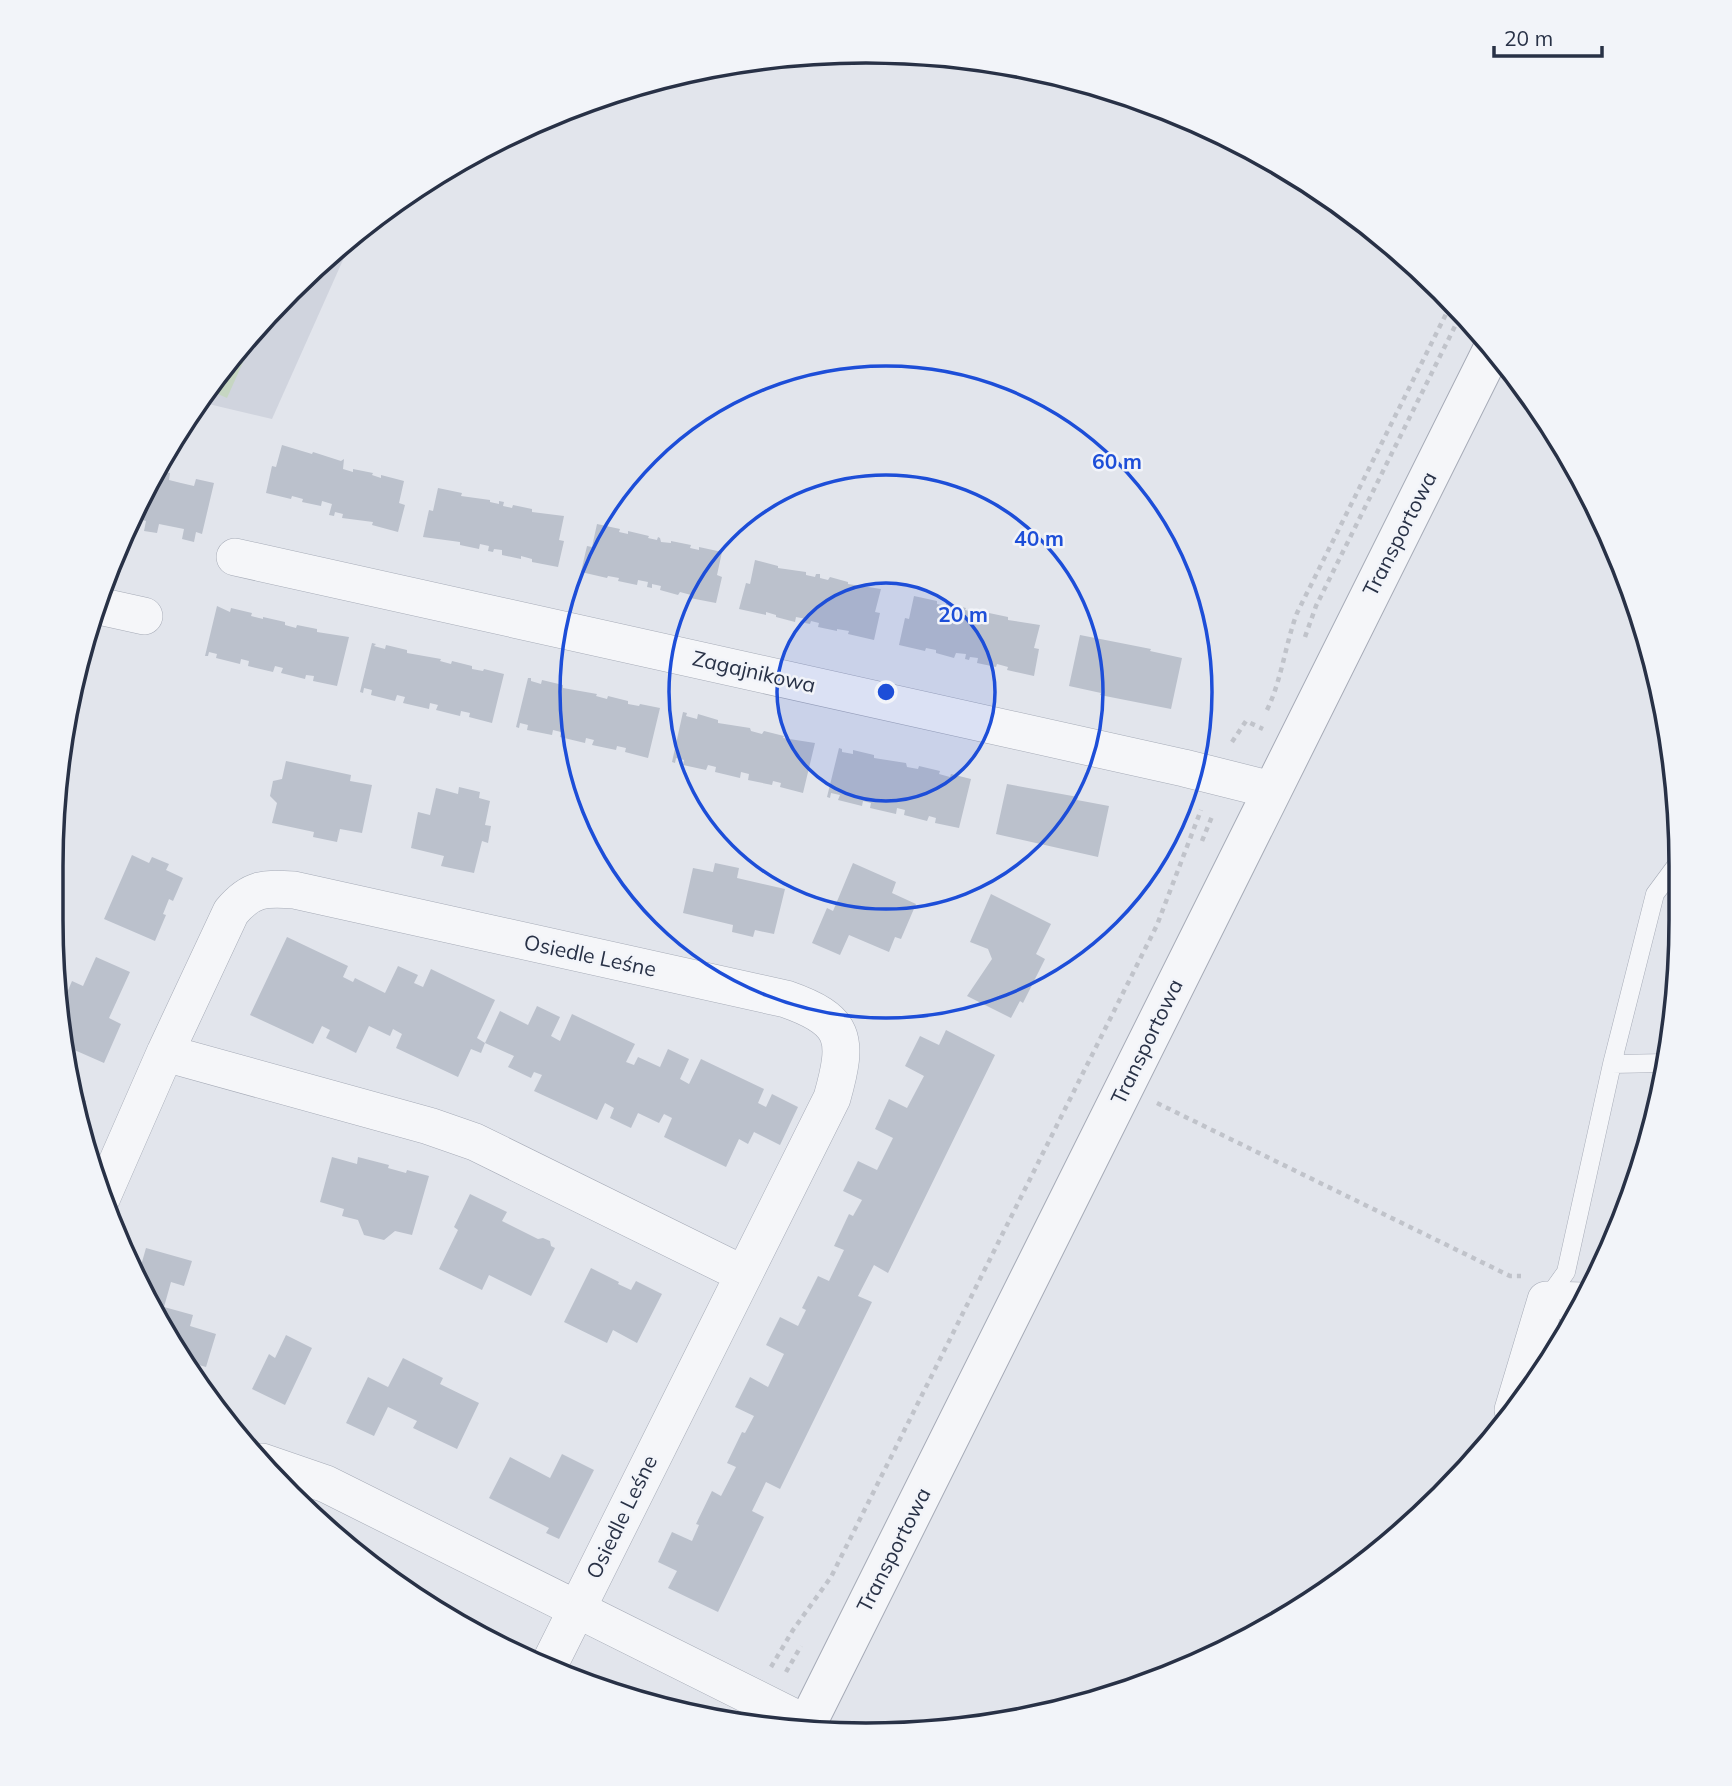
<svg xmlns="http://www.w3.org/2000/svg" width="1732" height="1786" viewBox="0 0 1732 1786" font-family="Mulish,sans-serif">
<rect width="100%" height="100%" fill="#e2e5ec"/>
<path fill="#d0d4de" d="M355,233L272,419L200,402L253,328Z"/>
<path fill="#c6d6c2" d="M262,320L227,398L209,390L253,328Z"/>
<path fill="#bbc1cc" d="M282,445L312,454L313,452L341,461L344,459L343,469L353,472V469L373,473L372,475L381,478V475L404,481L399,503L405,505L398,532L372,525L373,522L342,518L343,514L335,512L334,516L329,515L332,504L322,501L321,506L302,502L303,499L292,496L291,499L266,493L272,466L276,467Z
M155,470L170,473L169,480L181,483L194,486L196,479L214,483L202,534L196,532L194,542L182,539L184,529L159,524L157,533L144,531L146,521L142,520L137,519L134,529L129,527Z
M438,488L462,493L461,496L490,500V502L499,504V501L504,502L503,506L512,508L513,505L532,509V512L564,516L559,540L564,541L558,567L532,562V559L521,556V559L502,555V550L494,549L493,552L488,551L489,546L480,544L479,549L460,545V542L423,537L429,510L433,511Z
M597,524L620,529L619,532L628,534V531L649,536L648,538L657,540L658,537L660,538L661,542L671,543V541L691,545L690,548L699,550V547L722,552L717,575L722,577L716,603L690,598L691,595L680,592L678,595L660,590L661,586L652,584V588L647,587L648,582L638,580L637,585L618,581L619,578L608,576L607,578L581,572L587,546L592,547Z
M755,560L778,566V568L806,572V575L815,577L816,574H820V578L828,580L830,577L848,582V584L881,589L875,612L880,613L874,640L848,634L849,631L837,629V631L818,627L819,623L811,621L810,624L805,623L806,619L796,617L795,622L776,617V615L766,612V615L739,609L746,583L750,584Z
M914,596L937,601V604L946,606V603L966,608L965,610L975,612V609L980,610L979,614L988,616L989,613L1008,617V620L1040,625L1034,648L1039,649L1034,676L1007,670L1008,667L997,664L996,667L977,663L978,658L970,657L969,660L965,659L966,654L956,653L954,658L936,653V650L926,648L925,651L899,645L905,618L909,619Z
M217,606L230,612L231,608L252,613L251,616L263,619V617L285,622V625L296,628L297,625L317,629V632L349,637L337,686L313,681L314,676L306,675L305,679L281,673L283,668L275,666L273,672L248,666L249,661L241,659L240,664L216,658L217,654L209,652L208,656H205Z
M1080,635L1151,649L1150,651L1182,658L1171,709L1100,695L1101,693L1069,686Z
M372,643L376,644L374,646L385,649L386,645L407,650V653L441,659L440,661L451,664L452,661L472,666V669L483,671L484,669L504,674L492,723L469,717L470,713L461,711L460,716L436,710L438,705L430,703L429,709L403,703L405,697L397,695L395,701L371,695L372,690L364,688L363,693L360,692Z
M528,678H531V681L541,684L542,680L563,685V688L597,694L596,696L607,699L608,696L628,701V704L639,706L640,704L660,708L648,758L625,752L626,748L617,746L616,750L592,745L594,740L586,738L585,743L560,737L561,732L553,730L552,735L527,730L528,725L520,723L519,728L516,727Z
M683,712L687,713L686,716L697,719L698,714L718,720V723L750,728L751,731L762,734L764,731L784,736L783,738L815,743L803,793L780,787L781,783L773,781L772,785L748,780L749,774L741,772L740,778L715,772L716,767L708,765L706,770L683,765L684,760L676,758L675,763L672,762Z
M839,748L842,749V752L853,754V750L874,755V758L906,763L907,767L918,769L919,766L940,771L939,774L950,777L951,774L971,779L959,828L935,823L936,818L929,816L927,821L904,815L905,810L897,808L896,814L870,808L871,803L863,801L862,806L838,800L840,795L831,793L830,798L827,797Z
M286,761L351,775L350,781L372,785L362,833L340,829L337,842L313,837L314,832L272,823L277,803L270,796L273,781L282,779Z
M1007,784L1078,797L1077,800L1109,806L1098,857L996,834Z
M459,787L480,792L479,798L490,801L485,825L491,826L488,843L482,841L474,873L441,866L444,856L411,848L418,812L430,815L436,788L458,794Z
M132,855L149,863L152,857L169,864L166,870L183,878L173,901L169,899L163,914L166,915L155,941L104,919Z
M715,863L739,868L737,878L785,889L774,934L755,930L753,937L732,932L733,925L683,913L693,868L713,872Z
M853,863L896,882L892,893L916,904L901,939L895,937L889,952L849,935L840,955L812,943L827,908L833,911Z
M991,894L1051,924L1036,954L1045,959L1023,1003L1020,1001L1011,1018L967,996L992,959L988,949L970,942Z
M287,937L348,966L343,977L353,982L355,978L385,993L398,966L418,975L414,983L423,987L431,969L495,1000L477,1038L485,1043L481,1053L471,1049L458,1077L396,1048L402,1034L393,1029L390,1036L369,1026L356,1053L326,1038L330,1030L322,1026L313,1044L250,1015Z
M96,957L130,972L109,1018L121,1024L104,1063L63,1045L62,1033L65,1027L61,1025L60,1009L72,981L83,986Z
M537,1006L560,1017L551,1036L560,1041L572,1014L635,1044L626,1062L634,1065L638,1057L660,1067L668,1049L689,1059L680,1079L689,1084L701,1059L764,1089L758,1103L766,1107L772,1094L798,1107L780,1145L754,1132L748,1144L739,1139L726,1167L664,1137L672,1118L664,1114L659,1123L638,1113L631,1128L610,1118L614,1108L605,1103L597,1120L534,1091L542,1075L534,1072L531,1078L508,1067L514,1056L485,1043L500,1011L528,1025Z
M946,1030L995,1055L888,1273L874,1265L858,1296L872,1302L780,1489L766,1482L752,1511L764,1517L718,1612L668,1588L677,1571L658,1562L672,1532L692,1541L699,1525L696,1524L712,1491L721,1496L736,1467L727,1463L742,1432L745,1433L754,1416L735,1407L750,1377L768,1387L784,1354L766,1345L780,1317L798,1326L806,1310L802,1308L818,1276L829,1281L844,1250L834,1246L849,1214L853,1216L862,1200L843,1191L858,1161L877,1170L893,1138L875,1129L889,1099L907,1108L924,1076L905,1066L920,1036L939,1045Z
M71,1094L86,1101L78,1118Z
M332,1157L357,1164L358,1157L389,1165L388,1168L406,1173L407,1170L429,1176L412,1235L395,1231L384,1240L364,1235L358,1220L342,1216L344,1209L320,1202Z
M470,1194L507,1212L502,1221L538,1239L543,1238L550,1241L551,1246L555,1248L531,1296L489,1275L482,1290L439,1269L458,1230L454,1227Z
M146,1248L192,1261L184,1286L171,1282L164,1307L193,1315L190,1326L216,1334L206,1367L188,1362L138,1276Z
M591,1268L619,1282L618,1284L631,1290L636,1281L662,1294L637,1343L613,1330L607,1343L564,1322Z
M286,1335L312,1348L285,1405L252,1389L269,1354L275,1358Z
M403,1358L443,1378L440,1384L479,1403L457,1449L413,1428L417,1421L388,1407L374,1436L346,1423L368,1377L388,1387Z
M562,1454L594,1470L559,1539L546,1533L549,1528L489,1498L510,1457L550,1478Z"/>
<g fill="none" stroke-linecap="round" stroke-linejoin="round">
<defs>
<path id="service" d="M1612,1064L1655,894L1678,863
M1546,1300L1566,1272L1612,1064L1666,1063"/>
<path id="minor" d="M235,557L1184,768L1272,790
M94,605L144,616
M165,1053L429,1126L475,1142L743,1274
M102,1197L165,1053L231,912C251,888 264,888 294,890L786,999C846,1020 849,1038 832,1098L548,1667
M1513,1410L1546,1300L1584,1301
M262,1462L326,1484L807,1724"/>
<path id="tertiary" d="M804,1730L1493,348"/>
</defs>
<use href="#service" stroke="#a6abb7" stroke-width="19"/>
<use href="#minor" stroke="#a6abb7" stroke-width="38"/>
<use href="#tertiary" stroke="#a6abb7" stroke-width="40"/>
<path stroke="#c0c3ca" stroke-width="4.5" stroke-dasharray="5 5" stroke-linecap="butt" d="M1305,637L1316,606L1461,314
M1267,710C1282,679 1285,645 1297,613L1451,304
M1232,742L1246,721L1263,729
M1202,841L1213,814
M1157,1103L1510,1276H1521
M771,1667L793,1630L831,1577L1157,925L1201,810
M786,1672L801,1646"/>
<use href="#service" stroke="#f5f6f9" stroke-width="18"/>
<use href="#minor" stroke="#f5f6f9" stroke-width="37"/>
<use href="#tertiary" stroke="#f5f6f9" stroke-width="38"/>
</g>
<circle cx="886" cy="692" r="109" fill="#1d4ed8" fill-opacity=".12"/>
<g fill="none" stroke="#1d4ed8" stroke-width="3.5">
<circle cx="886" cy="692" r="109"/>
<circle cx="886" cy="692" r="217"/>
<circle cx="886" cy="692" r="326"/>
</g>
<g text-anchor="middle" stroke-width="5" stroke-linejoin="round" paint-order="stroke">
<g font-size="21" fill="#283146" stroke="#f2f4f9">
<text transform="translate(1400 534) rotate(-63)" y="7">Transportowa</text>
<text transform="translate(754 672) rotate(13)" y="7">Zagajnikowa</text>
<text transform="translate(590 956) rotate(12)" y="7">Osiedle Leśne</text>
<text transform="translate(1147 1042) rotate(-64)" y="7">Transportowa</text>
<text transform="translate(622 1517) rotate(-64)" y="7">Osiedle Leśne</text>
<text transform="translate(894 1550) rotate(-63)" y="7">Transportowa</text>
</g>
</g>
<path d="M0 0H1732V1786H0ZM866 63H866A803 803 0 0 1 1669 866V920A803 803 0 0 1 866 1723H866A803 803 0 0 1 63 920V866A803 803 0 0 1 866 63Z" fill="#f2f4f9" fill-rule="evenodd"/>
<path fill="none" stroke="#283146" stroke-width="3.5" d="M866 63H866A803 803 0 0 1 1669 866V920A803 803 0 0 1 866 1723H866A803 803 0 0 1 63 920V866A803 803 0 0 1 866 63Z"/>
<circle cx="886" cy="692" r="10" fill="#1d4ed8" stroke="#f2f4f9" stroke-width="3.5"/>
<g font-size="21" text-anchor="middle" font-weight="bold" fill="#1d4ed8" stroke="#f2f4f9" stroke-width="5" stroke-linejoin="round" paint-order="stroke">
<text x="1117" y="469">60 m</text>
<text x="1039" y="546">40 m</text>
<text x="963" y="622">20 m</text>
</g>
<path d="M1494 46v10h108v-10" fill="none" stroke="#283146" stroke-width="3.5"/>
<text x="1504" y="46" font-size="21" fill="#283146" stroke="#f2f4f9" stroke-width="5" paint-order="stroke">20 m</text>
</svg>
